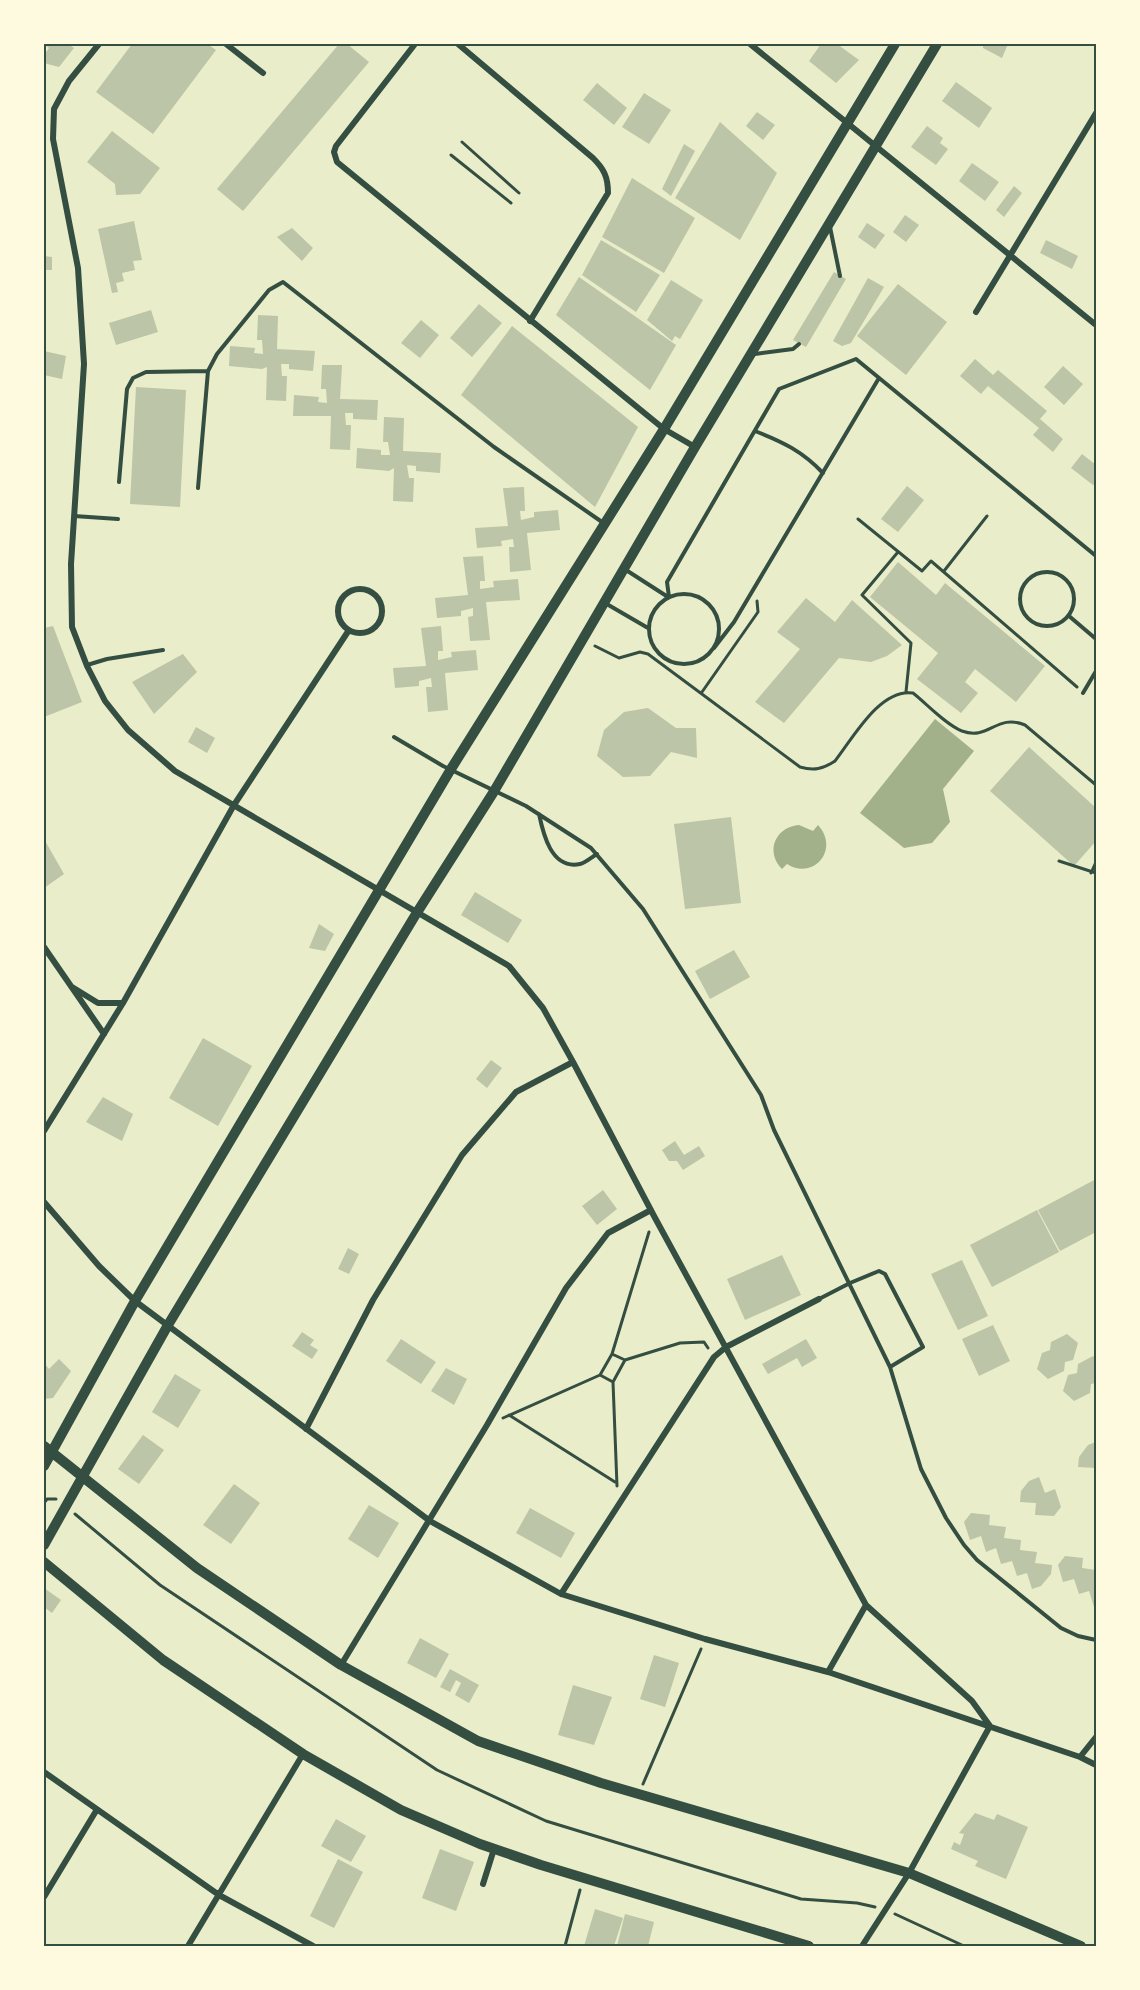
<svg xmlns="http://www.w3.org/2000/svg" width="1140" height="1990" viewBox="0 0 1140 1990" font-family="'IBM Plex Serif',serif">
<rect width="100%" height="100%" fill="#e9edc9"/>
<path fill="#a3b18a" d="M935,719L974,751L943,789L950,822L932,843L904,848L860,813Z
M799,825L813,831L818,825C840,849 814,881 787,864L782,869C765,852 775,827 799,825Z"/>
<path fill="#bcc5a7" d="M44,44H68L74,48L59,67L44,63V55L49,48Z
M132,44H207L216,50L153,134L96,92Z
M339,44H347L369,62L243,211L217,189Z
M821,44H837L859,60L836,83L809,61Z
M983,44H1008L1002,58L983,48Z
M956,82L992,108L979,128L942,101Z
M597,83L627,108L614,125L583,100Z
M644,93L671,110L649,144L622,127Z
M757,112L775,125L763,140L746,126Z
M720,122L777,173L740,240L675,198Z
M927,126L943,138L940,143L948,149L936,165L911,147Z
M112,131L160,168L140,194L116,195L115,184L87,162Z
M684,144L695,151L671,196L662,189Z
M972,163L999,182L985,201L959,181Z
M632,178L695,218L664,273L602,237Z
M1014,186L1022,193L1004,217L996,210Z
M905,215L919,225L906,242L893,232Z
M134,221L142,260L133,261L135,270L122,273L124,281L116,283L118,292L112,293L98,229Z
M867,223L885,235L875,249L858,237Z
M292,228L313,248L302,261L277,237Z
M601,240L660,275L636,312L582,275Z
M1046,240L1078,256L1072,269L1040,253Z
M44,256L52,257V270H44Z
M834,272L846,279L806,347L793,340Z
M579,277L676,345L650,390L556,315Z
M868,278L884,287L851,343L842,346L833,341Z
M671,280L703,300L680,339L675,336L672,341L647,320Z
M898,284L947,322L906,375L857,336Z
M479,304L502,323L472,357L450,338Z
M151,310L158,332L116,345L109,323Z
M258,315L278,316L277,349L315,351L313,371L289,369V364H281L282,376H287L286,401L266,400L267,367L262,369L229,366L230,346L255,348L254,353L263,354L262,340H257Z
M421,320L439,335L420,358L401,343Z
M512,326L638,427L595,507L461,395Z
M44,351L66,356L62,379L44,375Z
M975,359L993,375L998,370L1047,411L1040,419L1063,439L1053,452L1033,435L1039,428L988,386L981,394L960,376Z
M322,365H342L340,399L378,400L377,420L353,419V413H345L346,425H351L350,450L330,449L331,416H293L294,395L319,397L318,402L327,403L326,389H321Z
M1063,366L1083,384L1064,405L1044,387Z
M136,387L186,390L180,507L130,504Z
M384,417L404,418L403,451L441,453L440,473L416,471V466L407,465L409,478H414L413,502L393,501L394,468L389,471L356,468L357,448L381,450V455H390L388,442H383Z
M1082,454L1096,465V482L1093,485L1071,468Z
M907,486L924,500L898,532L881,519Z
M524,487L525,511H520L521,520L534,517V512L558,510L560,530L527,533L531,570L510,572L509,547H514L513,539L501,541L502,546L477,548L475,528L508,526L503,488Z
M483,556L485,581H480V589L494,587L493,581L518,579L520,600L486,602L490,640L470,641L468,617L473,616V608L461,611V616L437,618L435,598L468,595L463,557Z
M898,562L936,595L945,583L1045,666L1016,702L975,669L965,682L978,693L961,713L917,679L938,653L870,597Z
M806,598L835,622L852,600L902,645L887,656L871,662L839,658L784,723L755,702L800,649L777,632Z
M53,626L82,702L44,717V628Z
M441,626L443,651H438V660L452,657L451,652L476,650L478,670L445,673L448,710L428,712L426,687H432L431,678L419,681V686L395,688L393,668L426,666L421,628Z
M183,654L197,672L154,714L132,682Z
M648,708L676,728H696L697,758L671,752L650,776L623,777L597,756L604,730L624,712Z
M196,727L215,738L207,753L188,742Z
M1029,747L1096,808V841L1074,866L990,791Z
M731,817L741,903L685,909L674,824Z
M44,839L64,874L44,888Z
M475,892L522,920L508,943L461,915Z
M319,924L334,934L325,951L309,948Z
M734,950L750,977L710,999L695,971Z
M203,1038L252,1066L218,1126L169,1098Z
M491,1060L502,1068L487,1088L476,1079Z
M103,1097L133,1114L122,1141L86,1122Z
M675,1141L684,1155L699,1146L705,1156L683,1170L677,1161H669L662,1150Z
M1096,1179V1232L1060,1251L1038,1210Z
M603,1190L617,1209L597,1225L582,1206Z
M1037,1210L1059,1252L992,1287L970,1245Z
M348,1248L359,1254L349,1274L338,1269Z
M782,1255L801,1295L745,1320L727,1279Z
M962,1260L988,1316L958,1330L931,1274Z
M993,1325L1010,1361L979,1376L962,1339Z
M302,1332L314,1340L310,1345L318,1350L312,1359L292,1346Z
M1067,1334L1078,1343L1073,1360L1065,1362L1064,1371L1048,1379L1037,1369L1042,1353L1050,1350L1051,1342Z
M401,1339L436,1362L421,1384L386,1361Z
M806,1339L817,1358L802,1367L797,1358L768,1374L762,1364Z
M1093,1356L1096,1358V1383L1091,1384L1090,1393L1074,1401L1063,1391L1068,1375L1077,1373L1078,1364Z
M59,1359L71,1371L53,1398L44,1399V1363L49,1369Z
M446,1368L467,1379L454,1405L431,1391Z
M175,1374L201,1390L178,1428L152,1412Z
M143,1435L164,1450L139,1484L118,1469Z
M1096,1442V1468L1078,1467L1079,1457L1088,1445Z
M1039,1477L1045,1493L1055,1489L1061,1507L1054,1516L1035,1515L1036,1503L1020,1502L1021,1491L1029,1481Z
M234,1484L260,1503L231,1544L203,1525Z
M369,1505L399,1523L378,1558L348,1539Z
M530,1508L575,1533L561,1558L516,1533Z
M971,1513L990,1515L989,1525L1006,1527L1004,1538L1021,1540L1020,1550L1037,1552L1035,1563L1052,1565L1051,1574L1041,1586L1032,1589L1027,1573L1017,1576L1012,1561L1001,1564L996,1548L986,1552L981,1536L970,1540L964,1522Z
M1065,1556L1083,1558L1082,1568L1096,1570V1606L1094,1607L1089,1591L1079,1594L1074,1579L1063,1582L1058,1565Z
M44,1588L61,1600L52,1613L44,1607Z
M420,1638L449,1654L436,1678L407,1663Z
M654,1655L679,1663L665,1707L640,1699Z
M450,1669L479,1685L469,1703L455,1695L461,1683L456,1680L450,1692L440,1687Z
M573,1685L612,1697L594,1745L558,1735Z
M975,1813L994,1820L997,1814L1028,1827L1006,1879L975,1866L978,1861L951,1849L954,1842L960,1845L964,1834L959,1833Z
M336,1819L366,1836L351,1862L321,1846Z
M440,1849L474,1862L456,1911L422,1898Z
M338,1859L363,1872L334,1928L310,1916Z
M595,1909L623,1918L614,1946H584Z
M625,1914L654,1922L648,1946H617Z"/>
<g fill="none" stroke-linecap="round" stroke-linejoin="round">
<path stroke="#344e41" stroke-width="3" d="M462,142L519,193
M451,155L511,203
M858,519L922,571L931,561L1077,687
M898,552L862,595L911,643L906,692
M944,571L987,516
M595,646L619,658L640,652L648,654L800,767C814,771 823,769 835,761C853,738 880,688 913,693C927,704 945,724 962,731C989,741 996,713 1025,725L1096,785
M702,692L758,612L757,601
M1059,861L1096,873
M1091,873L1096,862
M612,1354L649,1232
M625,1360L680,1343L704,1342L708,1348
M613,1382L600,1375L612,1354L625,1360L613,1382L617,1486
M509,1415L615,1482
M503,1418L600,1375
M44,1503L47,1499H56
M75,1514L160,1585L437,1770L546,1821L801,1899L857,1903L875,1907
M643,1784L701,1649
M895,1914L964,1946
M565,1946L580,1890"/>
<path stroke="#344e41" stroke-width="4" d="M830,227L840,276
M755,354L793,349L799,344
M755,431C783,442 802,451 823,473
M119,482L127,389L133,378L146,372L208,371
M198,488L208,371L217,354L269,290L283,282L494,447L602,522
M74,516L118,519
M626,570L668,597
M1020 599a27 27 0 1 1 54 0a27 27 0 1 1-54 0Z
M649 629a35 35 0 1 1 70 0a35 35 0 1 1-70 0Z
M669,597L667,582L779,389L856,359L1096,556
M605,603L648,628
M1069,616L1096,639
M714,648L734,622L879,378
M87,665L107,659L163,650
M1083,693L1096,671
M394,737L443,766L526,806L591,848L643,909L761,1095L774,1130L890,1367L921,1469L946,1518L964,1545L977,1560L1061,1628L1078,1636L1096,1640
M539,814C543,833 551,870 580,864C585,863 592,857 597,854
M819,1299L850,1283L879,1271L885,1274L923,1347L890,1367"/>
<path stroke="#344e41" stroke-width="6" d="M99,44L69,81L54,109L53,139L78,268L84,364L71,564L72,627L87,666L105,701L128,730L175,771L509,966L543,1008L573,1062L654,1216L866,1605L972,1701L990,1726L909,1873L862,1946
M226,44L263,73
M415,44L336,146L334,152L337,162L664,429L695,447
M458,44L593,158C604,169 608,177 608,193L530,321
M750,44L1096,325
M976,312L1096,113
M338 611a22 22 0 1 1 44 0a22 22 0 1 1-44 0Z
M44,947L104,1034
M72,987L98,1003H123
M44,1131L123,1003L234,805L349,630
M44,1202L99,1266L135,1301L430,1521L561,1594L705,1639L828,1672L1080,1757L1096,1765
M306,1429L373,1300L462,1155L516,1092L573,1062
M561,1594L714,1357L726,1347L819,1299
M341,1665L487,1425L566,1288L608,1233L651,1210
M828,1672L866,1605
M1080,1757L1096,1737
M44,1772L219,1895L313,1946
M483,1884L494,1849
M44,1897L96,1811
M188,1946L303,1754"/>
<path stroke="#344e41" stroke-width="10" d="M44,1446L197,1568L341,1665L478,1741L601,1783L909,1873L1081,1946
M44,1466L135,1301L451,769L664,429L895,44
M44,1545L168,1325L416,914L493,793L695,447L937,44
M44,1562L163,1660L303,1754L401,1810L480,1844L541,1865L809,1946"/>
</g>
<rect width="1140" height="1990" fill="none" stroke="#fefae0" stroke-width="90"/>
<rect x="45" y="45" width="1050" height="1900" fill="none" stroke="#344e41" stroke-width="2"/>
</svg>
